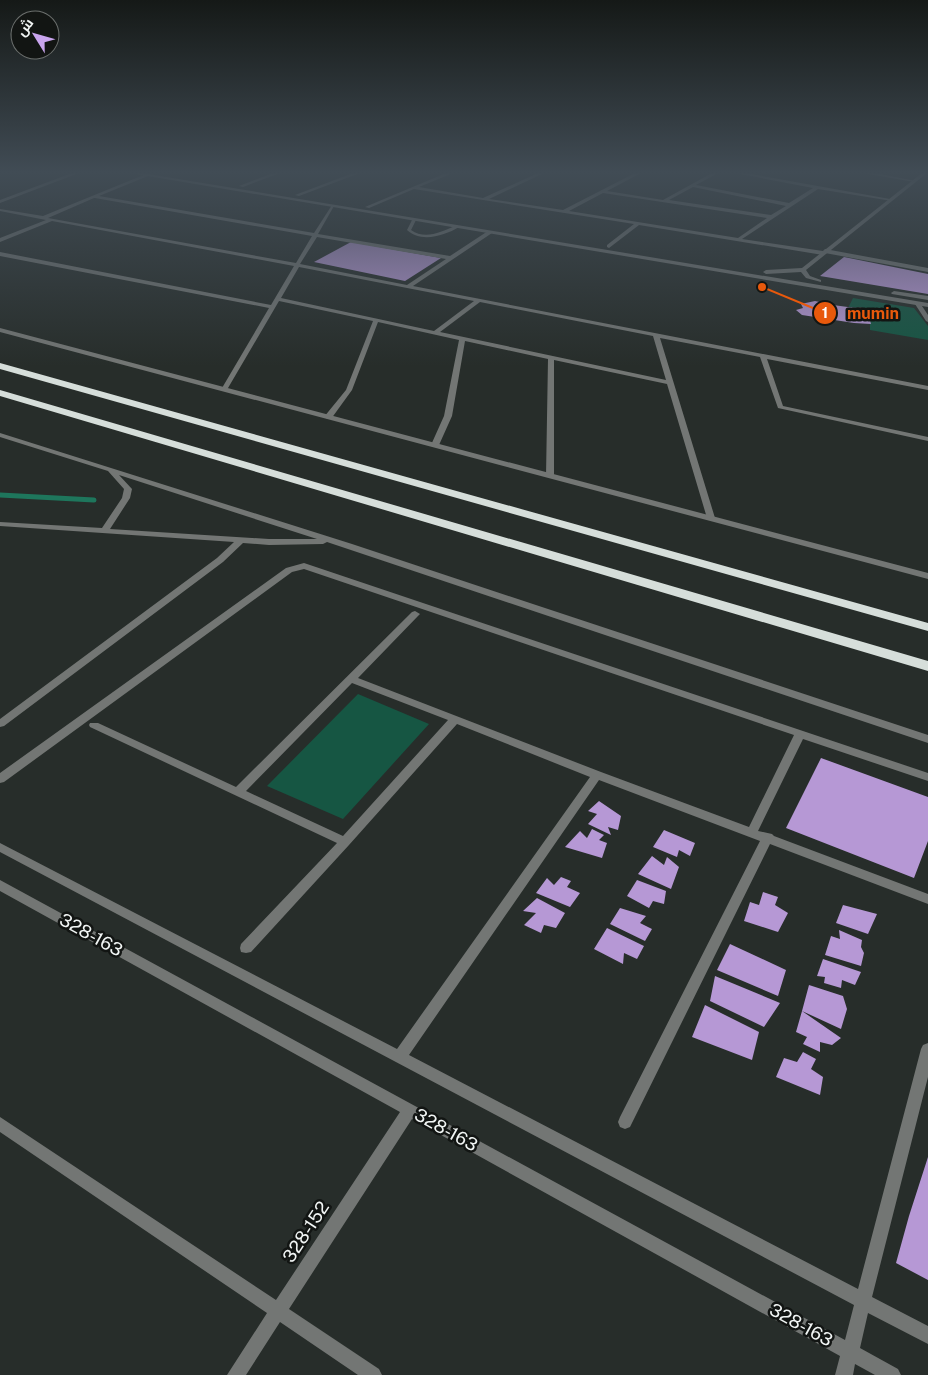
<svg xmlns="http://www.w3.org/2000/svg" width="928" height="1375" viewBox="0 0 928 1375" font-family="'Public Sans',Cairo,sans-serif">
<rect width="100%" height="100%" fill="#272d2a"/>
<path fill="#165643" d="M853,298L914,308L928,326V340L870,330V320L878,317L876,313L861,307L848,308Z
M358,694L429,724L343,819L267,786Z"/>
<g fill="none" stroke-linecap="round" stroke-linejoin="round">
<path stroke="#1e765c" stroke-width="5" d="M0,495L94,500"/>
</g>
<path fill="#b698d5" d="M351,242L441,258L405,281L314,262Z
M844,257L928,274V294L820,276Z
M815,301L833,305L870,310L876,313L878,317L870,320L871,324L854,323L802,315L796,310L803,308L801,304Z
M821,758L928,797V841L914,878L786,828Z
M599,801L621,816L618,830L608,827L611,835L588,824L597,814L588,811Z
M592,829L604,835L599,840L607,843L602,858L565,847L580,831L587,838Z
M664,830L695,843L690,856L679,850L677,857L653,847Z
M652,856L664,865L667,857L679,867L671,889L638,874Z
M561,877L571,881L567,887L580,893L570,907L536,893L547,878L554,885Z
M637,880L666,891L664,904L653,901L649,908L627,896Z
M763,892L778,897L775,905L788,913L778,932L744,921L750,902L759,905Z
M537,898L565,913L556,928L544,925L541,933L524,925L536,913L523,911Z
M843,905L877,914L868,934L836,923Z
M620,908L646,916L640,923L652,929L645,941L610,924Z
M607,928L644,946L637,959L624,953L623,964L594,949Z
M839,930L862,940L861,947L864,953L861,966L825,955L831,936L840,939Z
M730,944L786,970L778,996L717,970Z
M823,959L861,972L855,985L842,980L841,988L824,983L825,977L817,976Z
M715,976L780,1003L764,1027L710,1001Z
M809,985L843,996L847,1009L841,1029L802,1011Z
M705,1005L759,1032L752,1060L692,1037Z
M802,1011L841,1038L832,1045L820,1042V1052L803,1044L807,1037L796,1032Z
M803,1052L816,1059L811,1069L823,1077L820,1095L776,1077L784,1058L797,1062Z
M928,1157V1280L896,1263L909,1216Z"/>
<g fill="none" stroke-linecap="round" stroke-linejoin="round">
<path fill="#737674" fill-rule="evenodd" d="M414,219L416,220L411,230C425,240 441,232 455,226L459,227C444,236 421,243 407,230L412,220Z"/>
<path fill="#737674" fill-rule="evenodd" d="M72,173H79L0,203V200Z
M273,173H280L243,187L239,186Z
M353,173H360L299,196L295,195Z
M446,173H453L419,187L483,198L538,173H544L489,199L563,210L635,173H641L607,191L663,200L712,173H718L696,185L789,203L813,188L735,173H746L890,199L892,201L818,189L742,239L823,251L825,249L928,268V272L825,253L823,255L639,225L609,248L607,247V245L634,224L414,189L369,208L365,207ZM693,187L786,206L771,215L669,200ZM603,193L767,218L738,238L569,211Z
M863,173H875L916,181L914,182Z
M146,174L148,176L99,196L314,233L332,205L334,206L318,234L450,256L488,231H492V233L413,286L928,386V390L767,359L783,406L928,437V441L778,408L760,357L660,338L715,518L711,520L707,518L667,384L554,360V476L550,478L546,476L548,359L465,341L452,416L439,445L435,447L431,445L444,416L459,340L378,322L352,390L331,419H328L324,417L346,390L373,321L279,301L228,388L223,389L222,388L269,308L0,256V252L271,305L294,266L52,221L0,242V238L46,220L0,211V209L43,216ZM94,198H95L312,236L296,263L48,218ZM317,237L446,259L407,285L300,264ZM299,267L474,301L434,331L281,298ZM480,302L653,336L666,380L440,332Z
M918,302L920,303L928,315V322L926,321L915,304Z
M304,563L928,773V781L803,739L758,831L772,834L774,836L928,894V904L770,844L630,1127L625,1129L620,1127L618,1122L620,1117L760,841L599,780L409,1055L858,1289L921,1049L923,1045L928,1043V1077L872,1297L928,1326V1344L868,1313L860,1348L898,1369L901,1375H875L855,1364L853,1375H835L840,1356L412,1119L289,1309L379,1369L382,1375H358L280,1322L246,1375H227L267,1313L0,1132V1117L276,1300L400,1112L0,891V880L845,1340L854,1305L0,852V843L397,1049L590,777L457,724L349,845L251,952L246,953L241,952L240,948L241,944L337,843L90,727L89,725L90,723H98L236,787L412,612L415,611L420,614L418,616L358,678L601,772L749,827L794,735L304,569L292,572L4,782L0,783V773L286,568ZM352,683L448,720L343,836L246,791Z"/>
<path fill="#737674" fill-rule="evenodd" d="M130,173H142L928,303V307Z
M922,173H927L806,270L810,276L821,280V282L806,278L801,272L766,274L763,272L766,270L802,268Z
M894,291L928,296V300L892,294L891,293Z
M0,328L928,573V579L0,332Z
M0,433L352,544L928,735V743L327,542L323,544L269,545L243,543L223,562L4,726L0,727V719L217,558L234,542L0,526V522L102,528L122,498L124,489L108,471L0,437ZM119,475L317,539H269L110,529L130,498L132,489Z"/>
<path fill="#d6deda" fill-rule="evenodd" d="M0,363L928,623V631L0,369Z
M0,390L928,661V671L0,396Z"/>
</g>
<linearGradient id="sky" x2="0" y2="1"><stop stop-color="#151917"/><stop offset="0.47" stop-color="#414c55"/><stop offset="1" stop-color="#414c55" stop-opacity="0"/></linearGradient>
<rect width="928" height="366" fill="url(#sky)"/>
<g text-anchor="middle" stroke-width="5" stroke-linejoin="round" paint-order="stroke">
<g font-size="18" fill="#f1f5f4" stroke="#121513">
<text transform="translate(91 935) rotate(29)" y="6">328-163</text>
<text transform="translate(446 1130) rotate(29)" y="6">328-163</text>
<text transform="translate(306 1232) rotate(-57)" y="6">328-152</text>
<text transform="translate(801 1325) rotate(29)" y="6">328-163</text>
</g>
</g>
<path fill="none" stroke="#e8590c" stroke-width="2" d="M762 287L825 313"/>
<g fill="#e8590c" stroke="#121513" stroke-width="2">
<circle cx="762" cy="287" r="5"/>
<circle cx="825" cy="313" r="12"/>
</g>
<g font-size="15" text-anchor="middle" font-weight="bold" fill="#fff">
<text x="825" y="318">1</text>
</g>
<g font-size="16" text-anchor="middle" font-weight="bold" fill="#e8590c" stroke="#121513" stroke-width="5" stroke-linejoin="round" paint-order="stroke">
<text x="873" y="319">mumin</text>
</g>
<g transform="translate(35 35) rotate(307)"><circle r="24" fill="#121513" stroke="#6b6f6d"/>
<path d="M0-4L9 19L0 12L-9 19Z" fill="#c9a5ee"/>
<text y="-8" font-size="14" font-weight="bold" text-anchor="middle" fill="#f1f5f4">ش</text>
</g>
</svg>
